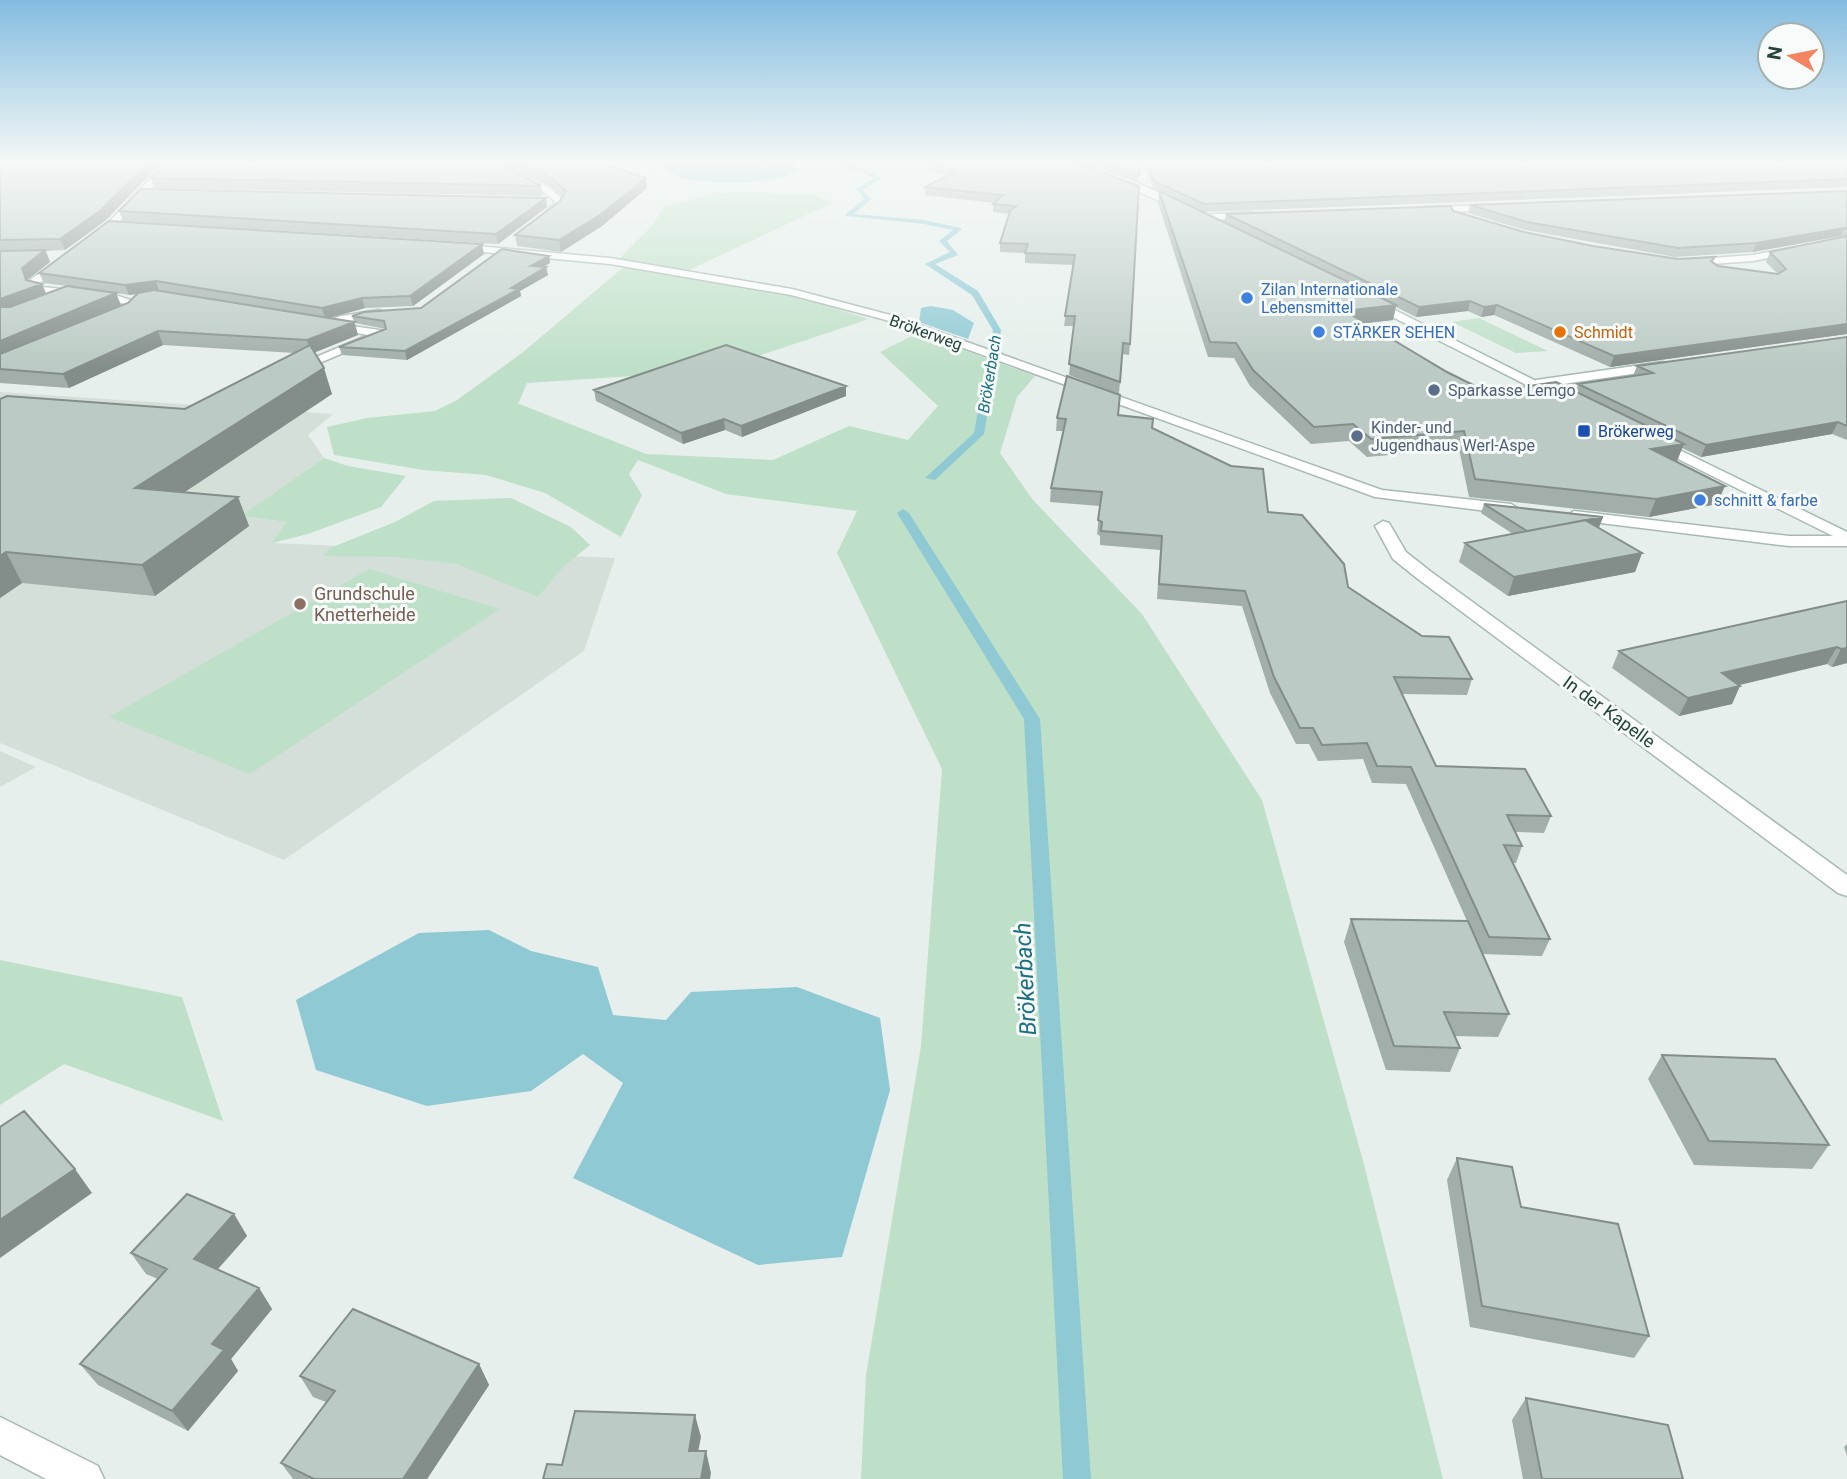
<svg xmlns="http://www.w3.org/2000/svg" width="1847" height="1479" viewBox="0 0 1847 1479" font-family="Roboto,sans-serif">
<rect width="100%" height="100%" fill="#e6efeb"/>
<path fill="#d4dfda" d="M0,392L333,414L308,435L324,458L242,516L286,522L273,543L615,558L584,651L284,860L0,743Z
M0,751L36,767L0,787Z"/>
<path fill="#bfe0c8" d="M719,193L813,194L832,203L687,271L619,259L650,228L665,206Z
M626,265L788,294L869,319L758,356L664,374L527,383L519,402L517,403L646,454L773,460L849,426L908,440L938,406L880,352L918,333L1035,376L1017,397L1000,453L1033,500L1142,614L1262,800L1362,1157L1443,1479H861L866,1375L921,1046L942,769L837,553L857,511L726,494L638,460L629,474L642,495L621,537L545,493L486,475L423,470L334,455L327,427L367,418L435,411L457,400L522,353Z
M1479,318L1548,351L1516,353L1452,322Z
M324,458L348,466L406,476L381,507L308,534L272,543L286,522L241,516Z
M511,498L571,527L590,545L563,567L538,597L457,564L397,557L323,556L330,548L395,522L434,501Z
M369,569L500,609L250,774L109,717Z
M0,960L182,997L223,1121L64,1064L0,1105Z"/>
<path fill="#8ec9d4" d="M686,161H795L797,171C775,185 708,185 682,178C676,176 668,172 662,169L666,164Z
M931,306L953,310L974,323L968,339L919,322L921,308Z
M489,930L531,951L598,967L613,1015L666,1020L691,992L797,987L880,1018L890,1090L842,1257L758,1265L573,1178L623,1083L583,1054L531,1091L427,1106L316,1070L296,1000L419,933Z"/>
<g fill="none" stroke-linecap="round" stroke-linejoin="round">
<path fill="#8ec9d4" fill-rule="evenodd" d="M839,161H846L882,178L863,190L871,199L854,214L924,220L961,228V230L947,241L958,255L935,264L978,291L1001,330L984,434L935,480L925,478L974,433L993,330L972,295L925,264L950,252L939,241L953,230L924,224L846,216V214L864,199L857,189L874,178L845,167Z
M903,509L909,513L1040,719L1091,1479H1063L1024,719L897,513Z"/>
<defs>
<path id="street" d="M179,161C159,176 109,242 89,241V237L110,221L166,162Z
M518,174L550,188L565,202L544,223L536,221L556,202L544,192L515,178Z
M1496,205L1499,206V210L1424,213L1420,210L1424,207Z
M1251,212L1254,213V217L1201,221L1196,218L1201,215Z
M454,244L610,258L792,289L894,316L1382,490L1511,504L1519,509L1511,514L1375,497L886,320L791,295L610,264L451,249L449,247Z
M1795,247L1800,250L1798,252L1753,261L1684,266L1679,263L1684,260L1753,255Z
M64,257L69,260L68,262L41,282L42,287L112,294L143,304L122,317L116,314L128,305L111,300L34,292L31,279Z
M378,310L382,311V315L339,324L386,331V335L298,372L294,373L288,369L368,335L321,327V323L341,316Z
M1662,362L1666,363V369L1536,388L1530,384L1536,380Z
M1574,511L1789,536H1847V546H1789L1568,519L1566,516Z
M1383,521L1389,523L1406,552L1430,571L1847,875V896L1838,893L1418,579L1393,559L1375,526Z
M0,1417L98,1466L104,1479H46L0,1455Z"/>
<path id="secondary" d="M1058,161C1087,161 1165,191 1187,209L1180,211L1127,186Z
M1365,299H1373L1570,398L1568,401H1558L1365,303Z
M1655,438L1847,532V543L1650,445L1648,442Z"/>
</defs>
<use href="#street" stroke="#a8b8b2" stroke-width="3"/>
<use href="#secondary" stroke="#a4bbb3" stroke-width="3"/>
<use href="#street" fill="#fff" fill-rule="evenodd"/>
<use href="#secondary" fill="#fff" fill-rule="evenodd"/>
</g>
<path fill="#a1aea9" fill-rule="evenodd" d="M0,161H163L105,221L65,250L46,251L50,262L27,280L42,284L46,294L67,286L44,283L39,273L484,254L413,306L365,308L330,318L354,322L352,316L421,308L549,256L550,263L543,267H546L548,275L520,291L521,296L407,360L342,355L339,347L386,329L355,323L358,335L314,352L332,394L185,492L238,497L249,526L155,596L22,583L0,598V399L185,409L294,353L163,345L69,388L0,383ZM116,293L129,295L137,294L128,303L121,305Z
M169,161H593L646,178L647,188L602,226L561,252L517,246L515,235L560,201L562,197L550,186L515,170L513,171L541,186L543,196L154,188L151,178Z
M904,161H1072L1130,344L1129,355L1122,354L1119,394L1069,375L1074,326H1064L1073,265L1025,263V253L1000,252V243L1010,214L993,212V204L994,203L925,195V187L947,175Z
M1078,161H1140L1138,183Z
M1145,161H1847V187L1203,212L1224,222L1226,214L1453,211L1524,232L1593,246L1678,259L1715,257L1713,262L1718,266L1778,274L1766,262L1770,252L1842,237L1841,236L1753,252L1675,257L1525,230L1468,213L1470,205L1847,191V334L1610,367L1494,315L1481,317L1468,311L1416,317L1396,307L1393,320L1365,323L1447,372L1487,392H1576L1578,384L1633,376L1637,366L1847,337V440L1832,434L1701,457L1682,448L1677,461L1676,462L1717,504L1649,517L1469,497L1459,449L1367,457L1349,441L1311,444L1250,386L1234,358L1208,357L1158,203L1159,192L1153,189Z
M546,198L547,207L498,244L123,221L119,211Z
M594,390L846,396L742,437L725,430L683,444L596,401Z
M1118,415L1152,428L1268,512L1348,587L1472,679L1467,695L1402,694L1436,766L1551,816L1544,833L1516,832L1522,846L1516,863H1513L1550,939L1542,956L1482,954L1509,1014L1498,1037L1455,1036L1460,1048L1450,1072L1386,1070L1344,942L1351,919L1467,921L1406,784L1372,783L1363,759L1318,761L1309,744H1296L1270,693L1242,606L1157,599L1160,550L1100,545V536L1097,534L1100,506L1050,502L1051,488L1063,431H1056L1057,418Z
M1484,504L1603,517L1599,527H1598L1642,553L1635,572L1508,596L1459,562L1465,543L1513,534L1481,513Z
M1847,601V663L1832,667L1827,664L1740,685L1732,704L1679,716L1612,668L1619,651Z
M1662,1055L1829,1145L1812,1169L1694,1165L1648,1079Z
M1457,1158L1649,1336L1634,1358L1470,1327L1447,1180Z
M234,1214L247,1236L218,1269L259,1288L272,1309L231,1359L238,1371L188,1431L98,1385L80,1364L158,1279L146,1274L131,1253Z
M479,1364L489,1385L427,1479H293L281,1463L326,1402L313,1397L300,1376Z
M1526,1398L1683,1479H1523L1512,1420Z
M1847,1444V1456L1844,1447Z"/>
<path fill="#838d89" d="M150,161H163L105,221L65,250L60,239Z
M511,161H514L515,170L509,174L507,165Z
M646,178L647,188L602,226L561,252L559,240Z
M546,198L547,207L498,244L496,234Z
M1844,228L1841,236L1753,252L1756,243Z
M482,244L484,254L413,306L410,296Z
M45,250L50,262L27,280L42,284L47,296L6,312L0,308V299L22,268Z
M549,256L550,263L532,273L531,266Z
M546,267L548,275L520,291L521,296L407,360L405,351Z
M156,281L159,291L129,295L125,285Z
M116,293L121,306L0,357V341Z
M362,298L365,308L325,319L322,308Z
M1470,301L1468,311L1416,317L1419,307Z
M1396,305L1393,320L1342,326L1345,311Z
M1497,305L1494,315L1481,317L1484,307Z
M354,322L358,335L311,354L307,340Z
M1847,324V334L1610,367L1614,356Z
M158,331L163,345L69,388L63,374Z
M324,368L332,394L147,517L135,488Z
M846,386V396L742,437L741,426Z
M724,419L725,430L683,444L681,433Z
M1838,422L1832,434L1701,457L1706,445Z
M1684,444L1677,461L1645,467L1651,449Z
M1725,486L1717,504L1649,517L1656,499Z
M238,497L249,526L155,596L142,565Z
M1603,517L1599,527L1525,541L1528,531Z
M6,552L22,583L0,598V556Z
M1642,553L1635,572L1508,596L1514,577Z
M1837,647L1827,664L1713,691L1722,673Z
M1847,648V663L1832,667L1841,649Z
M1740,686L1732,704L1679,716L1688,698Z
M75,1169L92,1193L0,1258V1220Z
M234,1214L247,1236L208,1280L194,1259Z
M259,1288L272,1309L231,1359L238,1371L188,1431L172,1411L212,1344Z
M479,1364L489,1385L427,1479H403Z
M695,1415L701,1437L694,1472L689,1451Z
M706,1451L711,1473L710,1479H701Z"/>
<path fill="#bbcac4" stroke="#838d89" stroke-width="2" d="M0,161H150L101,210L60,239L0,240Z
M169,161H511L507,165L508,168L541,186L151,178Z
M516,161H593L646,178L600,215L559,240L515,235L560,201L566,191L548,175Z
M927,161H1072L1139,186L1130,344L1123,343L1120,382L1069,364L1075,316H1065L1075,255L1025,253L1028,244L1000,243L1010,211L1016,206L993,204L1003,195L925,187L957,171Z
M1100,161H1140L1139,175Z
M1148,161H1847V179L1204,204L1154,181Z
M141,189L546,198L496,234L119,211Z
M1159,191L1396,305L1345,311L1447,372L1487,392L1556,382L1684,444L1651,449L1725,486L1656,499L1475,479L1464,431L1371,439L1353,424L1314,427L1253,370L1236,343L1210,342Z
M1847,191V229L1844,228L1756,243L1678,248L1527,222L1470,205Z
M1451,206L1453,211L1524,232L1593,246L1678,259L1715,257L1711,261L1718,266L1778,274L1786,269L1770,252L1847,236V324L1614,356L1497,305L1484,307L1470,301L1419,307L1226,214Z
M109,221L482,244L410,296L362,298L322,308L156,281L125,285L39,273Z
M502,249L549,256L531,266L546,267L511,288L519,289L405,351L339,347L386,329L384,321L352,316L364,312L421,308Z
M45,250L22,268L26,280L42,284L0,299V301V251Z
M67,286L116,293L0,341V307H10Z
M154,290L354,322L307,340L158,331L63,374L0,369V354L128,303L138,293Z
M1847,337V426L1838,422L1706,445L1578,384L1653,373L1637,366Z
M310,345L324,368L135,488L238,497L142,565L6,552L0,556V399L7,396L185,409Z
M726,345L846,386L741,426L724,419L681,433L594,390Z
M1067,376L1120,395L1118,415L1153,419L1152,428L1231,466L1263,469L1268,512L1302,515L1344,564L1348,587L1422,636L1449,637L1472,679L1394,677L1436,766L1525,769L1551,816L1507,815L1522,846L1504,845L1550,939L1489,937L1411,767L1377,766L1367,743L1322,745L1313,728H1300L1274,677L1245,591L1159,584L1162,536L1101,531L1102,522L1098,520L1102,492L1051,488L1066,419L1057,418Z
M1484,504L1603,517L1527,531Z
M1585,520L1642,553L1514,577L1465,543Z
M1847,601V648L1841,649L1837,647L1722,673L1740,686L1688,698L1619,651Z
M1351,919L1468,921L1509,1014L1444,1012L1460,1048L1394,1046Z
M1662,1055L1775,1059L1829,1145L1709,1141Z
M24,1111L75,1169L0,1220V1127Z
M1457,1158L1512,1167L1521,1207L1618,1224L1649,1336L1482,1306Z
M187,1194L234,1214L194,1259L259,1288L212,1344L224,1350L172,1411L80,1364L167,1269L131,1253Z
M353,1309L479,1364L403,1479H314L281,1463L335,1391L300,1376Z
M1526,1398L1668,1425L1683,1479H1542Z
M575,1411L695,1415L689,1451H706L701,1479H543L547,1464L562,1465Z"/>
<linearGradient id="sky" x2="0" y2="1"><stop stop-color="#84bce0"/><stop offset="0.44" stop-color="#f4f8f6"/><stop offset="1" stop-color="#f4f8f6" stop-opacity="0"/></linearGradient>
<rect width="1847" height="368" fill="url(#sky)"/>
<g fill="#3f7fe0" stroke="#f7fbf9" stroke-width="2.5">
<circle cx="1247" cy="298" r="7"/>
<circle cx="1319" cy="332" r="7"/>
<circle cx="1700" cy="500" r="7"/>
</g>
<circle fill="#e8710a" stroke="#f7fbf9" stroke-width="2.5" cx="1560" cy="332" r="7"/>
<g fill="#5c6f8a" stroke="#f7fbf9" stroke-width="2.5">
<circle cx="1434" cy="390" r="7"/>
<circle cx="1357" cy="436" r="7"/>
</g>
<rect fill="#1a4fb4" stroke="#f7fbf9" stroke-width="2.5" x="1577" y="424" width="14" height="14" rx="3.5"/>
<circle fill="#8d6e63" stroke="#f7fbf9" stroke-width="2.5" cx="300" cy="604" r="7"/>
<g text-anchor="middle" stroke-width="6" stroke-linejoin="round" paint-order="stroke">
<g font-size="16" fill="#366cbe" stroke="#f7fbf9" text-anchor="start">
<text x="1261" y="295">Zilan Internationale<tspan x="1261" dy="18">Lebensmittel</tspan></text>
<text x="1333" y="338">STÄRKER SEHEN</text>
<text x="1714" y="506">schnitt &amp; farbe</text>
</g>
<g font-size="16" fill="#24423a" stroke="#f7fbf9">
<text transform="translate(926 332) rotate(20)" y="6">Brökerweg</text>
</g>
<g font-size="16" fill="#c56008" stroke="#f7fbf9" text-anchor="start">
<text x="1574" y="338">Schmidt</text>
</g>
<g font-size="16" font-style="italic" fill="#1c6f80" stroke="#f7fbf9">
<text transform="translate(989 374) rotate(-81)" y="6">Brökerbach</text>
</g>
<g font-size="16" fill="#4e5e75" stroke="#f7fbf9" text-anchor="start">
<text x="1448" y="396">Sparkasse Lemgo</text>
<text x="1371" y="433">Kinder- und<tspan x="1371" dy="18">Jugendhaus Werl-Aspe</tspan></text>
</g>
<g font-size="16" fill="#164399" stroke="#f7fbf9" text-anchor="start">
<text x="1598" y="437">Brökerweg</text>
</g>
<g font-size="18" fill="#785e54" stroke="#f7fbf9" text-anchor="start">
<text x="314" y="600">Grundschule<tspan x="314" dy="21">Knetterheide</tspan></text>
</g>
<g font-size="18" fill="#24423a" stroke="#f7fbf9">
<text transform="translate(1609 712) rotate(36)" y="6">In der Kapelle</text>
</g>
<g font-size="23" font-style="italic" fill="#1c6f80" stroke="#f7fbf9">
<text transform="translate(1025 979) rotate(-93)" y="8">Brökerbach</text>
</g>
</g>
<g transform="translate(1791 56) rotate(280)"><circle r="33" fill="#f7fbf9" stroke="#a3b1ad" stroke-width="2"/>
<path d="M0-5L12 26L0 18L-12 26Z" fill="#f4845f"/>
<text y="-10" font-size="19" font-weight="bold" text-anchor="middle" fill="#24423a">N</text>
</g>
</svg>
